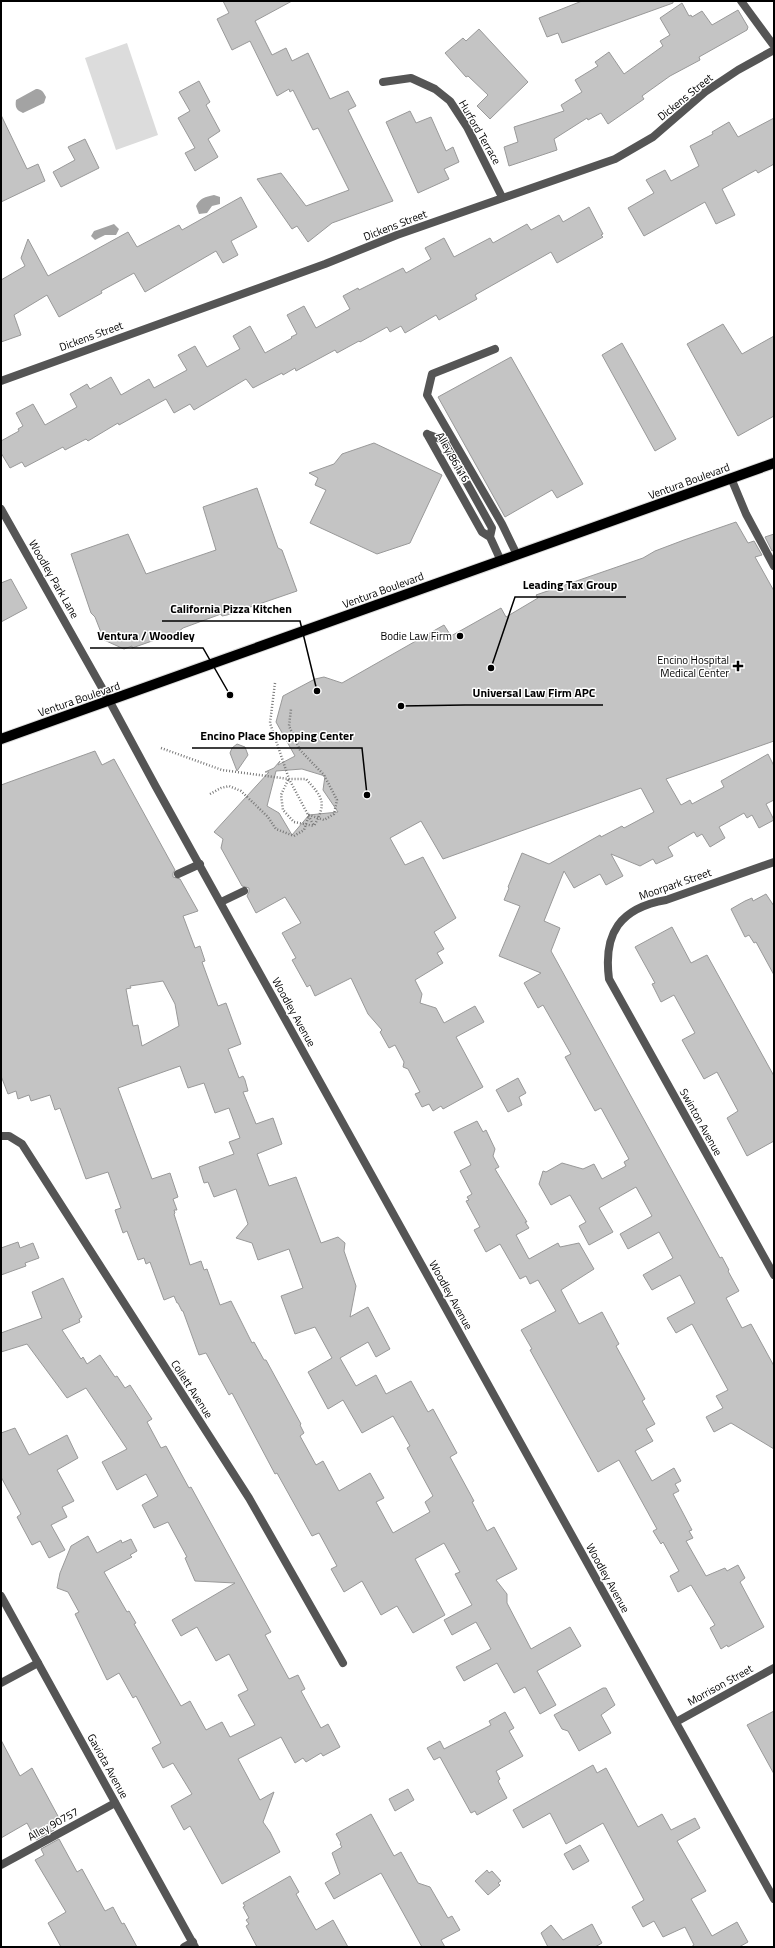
<svg xmlns="http://www.w3.org/2000/svg" width="775" height="1948" viewBox="0 0 775 1948" font-family="'Titillium Web',sans-serif">
<rect width="100%" height="100%" fill="#fff"/>
<path fill="#dcdcdc" d="M127,43L158,135L116,150L85,58Z"/>
<path fill="#a3a3a3" d="M36,89C41,89 43,91 46,97L44,103L23,113C16,110 15,107 16,100Z
M214,195L220,197V204L212,206L207,213L199,214L196,206C200,198 205,197 214,195Z
M114,224L119,229L116,235H105L95,240L91,236L94,231Z"/>
<path fill="#c4c4c4" stroke="#999" fill-rule="evenodd" d="M223,1H292L255,21L272,55L286,48L292,61L308,53L330,99L348,91L356,106L348,110L393,201L332,223L308,242L297,226L292,229L257,179L281,173L306,206L349,190L318,128L313,130L293,90L290,92L289,89L277,96L250,41L232,50L217,19L229,13Z
M582,1H673V3L562,43L558,33L547,37L539,18Z
M682,3L689,16L691,15L692,17L702,11L712,25L738,10L748,27L747,30L699,57L700,60L670,76L642,96L644,99L608,124L601,113L588,120L587,118L554,139L557,150L509,166L504,147L518,142L514,127L564,111L561,105L582,92L575,80L598,66L595,62L609,52L624,74L663,46L660,41L670,35L660,18Z
M479,29L528,82L490,119L477,106L488,95L468,76L466,77L445,53L463,38L466,41Z
M199,81L210,102L206,105L220,131L208,139L218,157L195,171L185,153L195,148L178,118L190,111L179,92Z
M410,111L416,123L431,117L446,151L453,147L459,162L444,169L449,179L418,193L386,122Z
M1,115L27,169L38,164L45,181L1,202Z
M774,118V164L758,173L756,170L722,189L735,215L716,224L705,202L644,236L628,208L654,193L646,180L665,170L671,181L699,166L690,146L713,134L712,132L729,122L738,137Z
M85,139L99,168L61,187L53,172L75,160L68,147Z
M241,197L257,227L231,241L238,255L223,263L216,251L145,292L134,273L101,291L102,293L59,317L47,295L14,315L21,335L1,342V280L25,266L21,258L28,239L48,276L128,232L137,247L179,225L182,230Z
M589,207L603,234L601,235L603,237L557,263L551,252L475,295L477,299L439,320L436,315L405,333L401,326L390,332L387,327L360,342L359,341L337,353L335,350L296,371L295,368L283,375L282,373L253,388L246,379L194,410L190,404L174,413L166,399L119,425L118,423L88,441L86,439L65,450L63,447L25,467L22,462L10,468L1,453V441L19,431L18,429L23,426L16,413L33,404L45,425L77,407L70,394L87,384L90,389L111,377L121,395L149,379L154,388L187,370L178,355L195,346L207,367L240,349L233,336L250,326L265,353L292,338L291,337L297,334L287,315L304,306L316,328L350,309L343,296L358,288L359,290L403,268L406,273L431,259L425,248L444,238L454,257L490,238L493,243L527,224L531,230L559,215L563,222Z
M723,324L742,354L774,336V416L738,436L687,344Z
M622,343L676,439L655,451L602,355Z
M511,357L583,484L557,498L552,490L505,517L438,397Z
M374,443L442,475L410,543L377,554L310,523L326,490L315,485L318,478L309,473L334,464L342,454Z
M257,488L278,548L282,550L297,591L227,615L222,616L221,614L183,628L178,632L132,648V646L124,649L104,640L95,617L91,613L71,554L128,534L146,574L216,550L203,507Z
M736,522L748,543L754,541L762,555L755,557L774,591V741L666,779L681,805L690,800L692,804L724,787L721,781L768,754L774,766V800L766,804L774,820L759,828L752,815L747,818L744,813L719,827L725,838L710,847L702,834L697,837L694,832L668,847L673,856L656,864L653,859L640,866L611,854L623,876L606,885L600,874L574,888L564,871L544,921L560,928L551,951L697,1216L720,1258L722,1257L729,1270L728,1271L739,1291L726,1298L742,1328L751,1324L774,1366V1449L731,1423L714,1432L706,1417L723,1408L716,1396L728,1390L692,1324L676,1333L667,1318L695,1303L680,1275L652,1290L643,1275L673,1258L659,1232L628,1249L620,1234L652,1216L636,1187L599,1208L613,1232L589,1245L579,1226L586,1222L570,1195L551,1205L539,1184L543,1171L546,1172L562,1163L583,1169L594,1164L602,1179L626,1166L624,1162L629,1159L601,1108L595,1111L565,1057L571,1054L543,1005L538,1008L524,983L541,973L499,956L520,906L504,900L509,888L508,887L522,853L549,864L600,835L601,837L622,826L624,828L654,812L641,788L443,859L421,821L390,838L405,865L423,857L456,918L434,932L444,949L437,953L443,963L415,980L422,994L420,1003L436,1008L444,1023L475,1006L484,1022L456,1037L483,1087L443,1109L441,1106L433,1111L429,1104L422,1107L415,1094L420,1092L408,1069L403,1067L404,1062L395,1045L389,1048L380,1032L382,1030L368,1014L351,978L315,996L310,985L307,987L292,960L296,958L282,933L301,923L285,897L256,913L247,896L249,892V888L242,886L221,848L223,839L214,832L269,772H265L274,768L280,761L278,765L295,756L276,722L283,696L315,679L324,677L342,683L444,625L451,636L501,608L506,617L538,598L536,595L643,558L655,551L684,540ZM302,769L325,776L323,790L338,812L309,815L292,835L279,813L267,806L276,771Z
M774,534V550L772,551L765,537Z
M11,579L27,608L1,622V583Z
M237,744L245,747L248,755L237,771L230,753L232,748Z
M95,751L102,765L114,759L175,870L173,873V877L180,879L198,911L183,916L195,948L200,946L205,961L202,962L218,1006L226,1003L241,1044L228,1049L239,1078L243,1076L245,1080L248,1091L243,1092L256,1124L273,1118L282,1144L257,1154L269,1186L296,1177L321,1243L338,1237L345,1243L344,1251L356,1286L350,1317L368,1307L390,1349L376,1357L368,1342L340,1358L356,1386L376,1375L386,1394L411,1381L428,1412L433,1409L457,1453L450,1457L474,1501L472,1502L487,1531L494,1527L517,1569L496,1580L507,1594V1603L531,1649L570,1627L581,1646L537,1671L556,1705L540,1714L525,1687L514,1693L497,1663L464,1681L456,1667L491,1649L476,1622L452,1635L444,1620L472,1605L455,1574L460,1572L444,1543L415,1559L445,1615L413,1633L397,1606L381,1615L362,1581L344,1592L331,1569L337,1566L319,1533L312,1536L277,1473L275,1474L232,1393L229,1395L206,1353L199,1355L183,1311H182L178,1303H177L174,1296L164,1300L150,1262L146,1264L144,1258L138,1260L127,1231L123,1233L115,1210L121,1208L108,1172L86,1179L60,1108L55,1110L50,1095L31,1101L29,1095L18,1099L16,1091L8,1094L1,1076V785ZM163,981L175,1004L179,1026L142,1046L138,1025L133,1026L126,989L131,988L130,986ZM180,1066L188,1088L204,1083L215,1113L229,1108L240,1138L229,1142L234,1154L199,1167L204,1183L208,1182L214,1197L236,1189L248,1224L236,1238L252,1243L258,1260L289,1249L303,1288L281,1296L295,1334L315,1327L332,1358L308,1372L328,1409L343,1400L362,1433L393,1416L410,1446L407,1448L433,1496L425,1502L430,1512L393,1533L376,1502L384,1498L370,1473L339,1491L323,1461L316,1465L300,1436L304,1433L300,1425L301,1424L266,1360H264L254,1342L252,1343L231,1301L220,1305L207,1269L204,1270L201,1261L190,1265L174,1214L175,1213L174,1210H177L173,1199L178,1197L170,1173L152,1179L118,1088Z
M766,894L774,906V975L756,942L754,943L749,935L745,937L731,909L745,901L752,898L753,901Z
M672,927L691,963L707,955L774,1076V1141L747,1156L727,1118L738,1111L717,1072L704,1079L682,1040L695,1033L674,995L661,1002L652,984L655,983L635,947Z
M518,1078L526,1093L519,1097L522,1105L508,1112L496,1090Z
M477,1121L483,1132L486,1130L495,1149L493,1156L499,1167L495,1169L527,1222H525L529,1228L516,1235L529,1259L558,1243L560,1247L579,1243L594,1269L561,1290L579,1324L602,1312L619,1344L616,1346L645,1399L642,1401L655,1424L646,1429L653,1441L635,1451L652,1481L674,1468L681,1481L675,1484L679,1491L673,1494L692,1530L689,1531L693,1538L686,1541L706,1576L725,1568L727,1571L738,1565L745,1578L740,1582L764,1627L728,1647L727,1645L721,1649L710,1628L715,1625L691,1585L678,1592L670,1576L679,1571L663,1542L661,1544L653,1531L657,1529L619,1460L598,1472L530,1350L532,1349L521,1330L556,1311L538,1280L530,1284L526,1276L520,1279L500,1244L486,1252L475,1232L474,1230L480,1227L466,1201L469,1200L467,1197L472,1194L460,1171L471,1165L454,1132Z
M18,1242L20,1248L33,1243L39,1258L25,1263L26,1266L1,1275V1248Z
M63,1278L82,1317L79,1319L80,1322L62,1330L81,1359L83,1357L87,1364L100,1355L115,1377L117,1376L125,1388L130,1385L152,1419L147,1422L161,1448L166,1446L189,1488L191,1487L271,1632L265,1635L289,1679L298,1675L305,1689L301,1691L321,1728L328,1724L340,1747L323,1756L321,1753L306,1762L303,1758L295,1763L281,1737L238,1759L260,1800L274,1792L263,1822L270,1832L280,1852L222,1884L190,1826L184,1830L171,1806L192,1794L173,1763L163,1768L152,1748L161,1743L136,1696L133,1698L119,1673L107,1680L75,1614L79,1612L68,1592L57,1588L60,1573L71,1546L88,1536L97,1553L121,1540L122,1543L131,1539L137,1551L130,1555L132,1557L104,1572L127,1612L129,1611L136,1623L134,1624L181,1706L190,1701L206,1730L222,1722L230,1737L255,1725L238,1695L248,1690L229,1654L216,1661L197,1627L181,1636L172,1620L235,1583L195,1581L185,1558L187,1557L168,1522L154,1528L142,1505L158,1496L146,1474L117,1490L102,1462L127,1449L86,1388L67,1398L27,1344L1,1352V1333L42,1318L32,1292Z
M15,1428L29,1455L67,1435L78,1458L57,1470L74,1501L62,1507L67,1517L51,1525L65,1550L49,1558L40,1541L32,1545L17,1517L21,1514L1,1477V1433Z
M603,1688H606L615,1705L601,1715L611,1733L579,1751L568,1731L562,1729L554,1715Z
M774,1711V1774L747,1725Z
M505,1712L514,1728L509,1731L523,1756L496,1771L500,1779L498,1781L507,1798L477,1815L475,1811L471,1813L440,1757L434,1760L427,1748L440,1741L444,1749L491,1725L489,1721Z
M1,1740L20,1776L32,1768L59,1818L50,1823L54,1830L36,1840L27,1823L1,1838Z
M593,1765L597,1773L606,1768L638,1827L662,1814L671,1830L695,1818L700,1828L677,1841L706,1891L691,1899L712,1936L737,1922L748,1942L739,1947H691L694,1945L685,1927L663,1937L654,1921L643,1927L632,1907L644,1900L603,1823L566,1844L550,1813L523,1828L513,1810Z
M408,1789L414,1800L395,1811L389,1799Z
M371,1814L394,1856L401,1852L418,1883L430,1887L448,1918L452,1916L460,1930L441,1940L445,1947H422L381,1873L334,1899L325,1883L340,1874L332,1853L342,1847L340,1844L341,1843L336,1834Z
M59,1839L77,1872L82,1869L105,1911L113,1907L122,1924L124,1923L137,1947H61L48,1923L66,1912L35,1860L44,1855L41,1849Z
M580,1845L589,1861L573,1870L564,1854Z
M487,1870L489,1873L492,1871L501,1881L498,1883L500,1885L488,1895L475,1881Z
M290,1876L299,1892L296,1894L316,1930L333,1920L348,1947H257L246,1926L249,1924L246,1920L249,1918L243,1907L245,1906L243,1903Z
M592,1924L602,1943L595,1947H548L541,1933L551,1925L563,1940Z"/>
<g fill="none" stroke-linecap="round" stroke-linejoin="round">
<defs>
<path id="primary" d="M1,739L774,463"/>
</defs>
<use href="#primary" stroke="#dbdbdb" stroke-width="12"/>
<path stroke="#777" stroke-width="2.5" stroke-dasharray="1 2" stroke-linecap="butt" d="M275,683L270,723L289,779L314,826
M161,748L222,770L289,779H306C323,798 327,802 314,826
M288,780L281,795L283,810L294,822L314,826"/>
<path stroke="#555" stroke-width="8" d="M495,349L432,374L427,395L502,524L517,555
M427,434L443,440L492,528L490,537L501,561
M427,434L482,532L490,537
M731,478L746,514L774,566
M178,874L200,864
M221,902L244,891
M1,1683L38,1663
M1,1865L115,1803
M184,1947L193,1942"/>
<path stroke="#555" stroke-width="8" d="M741,1L774,46
M383,82L411,78L435,89L450,101L467,127L502,197
M1,381L325,264L397,235L615,159L653,137L705,92L738,70L774,50
M1,509L110,702
M774,862L666,900C620,908 603,933 609,979L774,1275
M1,1136H9L22,1144L249,1498L343,1663
M1,1596L195,1947
M676,1722L774,1668"/>
<path stroke="#555" stroke-width="8" d="M110,702L156,787L774,1899"/>
<use href="#primary" stroke="#000" stroke-width="10"/>
<path stroke="#777" stroke-width="2.5" stroke-dasharray="1 2" stroke-linecap="butt" d="M210,794L221,788L229,786L241,791L268,817L276,829L294,836L304,830L309,815L324,820L334,814L337,800L324,775L300,750L289,726L291,709"/>
</g>
<g fill="#000" stroke="#fff" stroke-width="1.5">
<circle cx="460" cy="636" r="4"/>
<path d="M736 660h4v4h4v4h-4v4h-4v-4h-4v-4h4z"/>
</g>
<g text-anchor="middle" stroke-width="3" stroke-linejoin="round" paint-order="stroke">
<g font-size="11" fill="#000" stroke="#fff">
<text transform="translate(685 97) rotate(-39)" y="4">Dickens Street</text>
<text transform="translate(480 132) rotate(60)" y="4">Hurford Terrace</text>
<text transform="translate(395 225) rotate(-21)" y="4">Dickens Street</text>
<text transform="translate(91 336) rotate(-20)" y="4">Dickens Street</text>
<text transform="translate(453 457) rotate(60)" y="4">Alley 86116</text>
<text transform="translate(689 481) rotate(-20)" y="4">Ventura Boulevard</text>
<text transform="translate(54 579) rotate(60)" y="4">Woodley Park Lane</text>
<text transform="translate(383 590) rotate(-20)" y="4">Ventura Boulevard</text>
<text transform="translate(79 699) rotate(-19)" y="4">Ventura Boulevard</text>
<text transform="translate(675 884) rotate(-19)" y="4">Moorpark Street</text>
<text transform="translate(294 1012) rotate(61)" y="4">Woodley Avenue</text>
<text transform="translate(701 1122) rotate(61)" y="4">Swinton Avenue</text>
<text transform="translate(451 1295) rotate(61)" y="4">Woodley Avenue</text>
<text transform="translate(192 1389) rotate(57)" y="4">Collett Avenue</text>
<text transform="translate(608 1578) rotate(61)" y="4">Woodley Avenue</text>
<text transform="translate(720 1685) rotate(-29)" y="4">Morrison Street</text>
<text transform="translate(108 1766) rotate(61)" y="4">Gaviota Avenue</text>
<text transform="translate(53 1824) rotate(-29)" y="4">Alley 90757</text>
</g>
<g font-size="11" fill="#000" stroke="#fff" text-anchor="end">
<text x="452" y="640">Bodie Law Firm</text>
<text x="729" y="664">Encino Hospital<tspan x="729" dy="13">Medical Center</tspan></text>
</g>
</g>
<path fill="none" stroke="#000" stroke-width="1.5" d="M491 668L515 597H626M317 691L300 621H162M230 695L203 648H90M401 706L465 705H603M367 795L362 748H192"/>
<g fill="#000" stroke="#fff" stroke-width="1.5">
<circle cx="491" cy="668" r="4"/>
<circle cx="317" cy="691" r="4"/>
<circle cx="230" cy="695" r="4"/>
<circle cx="401" cy="706" r="4"/>
<circle cx="367" cy="795" r="4"/>
</g>
<g font-size="12" text-anchor="middle" font-weight="bold" fill="#000" stroke="#fff" stroke-width="3" stroke-linejoin="round" paint-order="stroke">
<text x="570" y="589">Leading Tax Group</text>
<text x="231" y="613">California Pizza Kitchen</text>
<text x="146" y="640">Ventura / Woodley</text>
<text x="534" y="697">Universal Law Firm APC</text>
<text x="277" y="740">Encino Place Shopping Center</text>
</g>
<rect width="775" height="1948" fill="none" stroke="#000000" stroke-width="4"/>
</svg>
